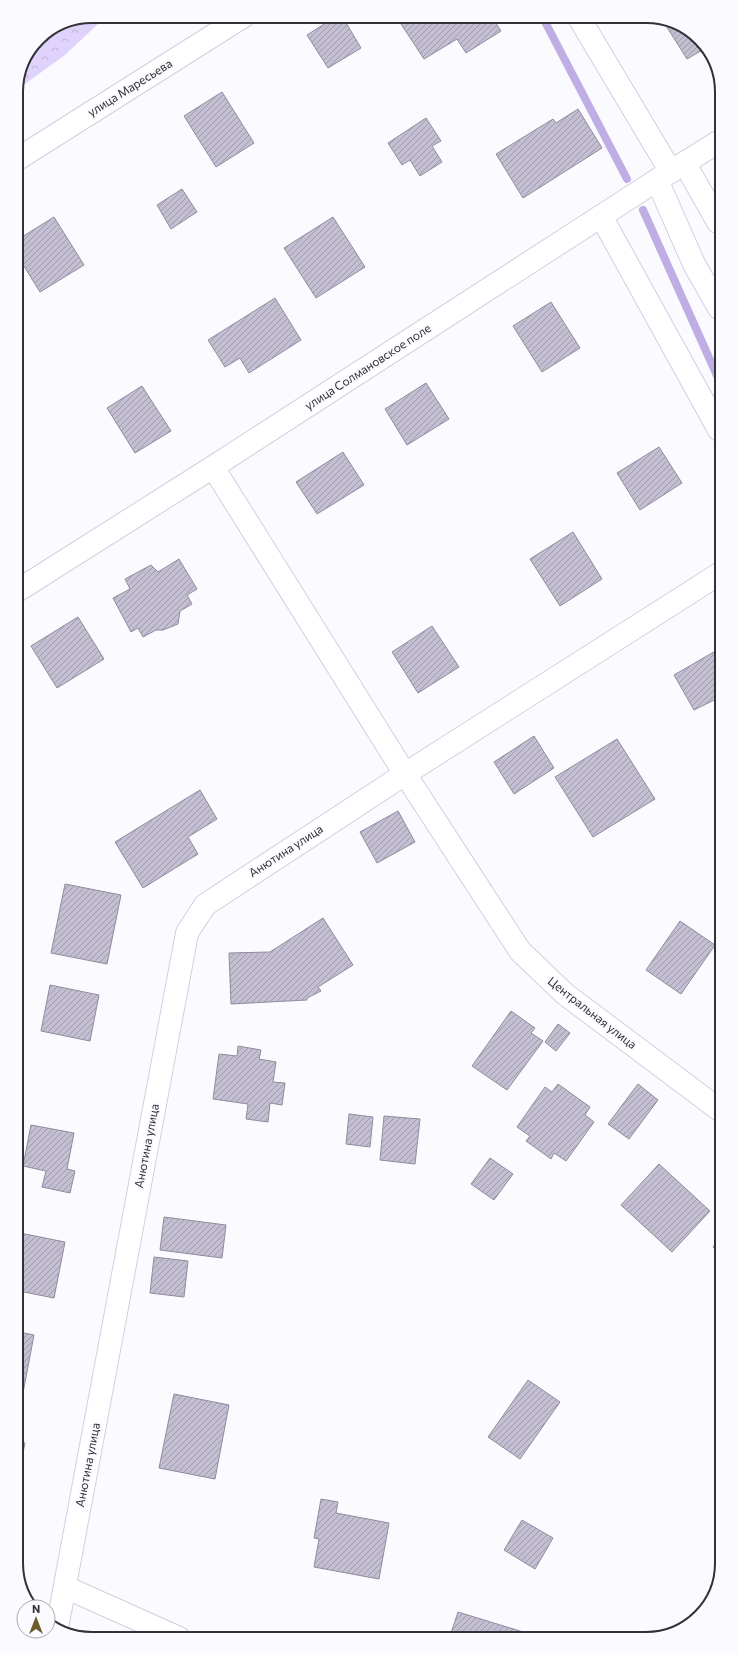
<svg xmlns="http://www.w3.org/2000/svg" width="738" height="1655" viewBox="0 0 738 1655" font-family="Commissioner,sans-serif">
<defs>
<pattern id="forest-crowns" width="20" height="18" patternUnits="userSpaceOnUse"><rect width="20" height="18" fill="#dfd3fc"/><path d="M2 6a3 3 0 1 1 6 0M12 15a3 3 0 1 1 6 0" fill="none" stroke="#c0b5d9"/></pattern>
<pattern id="building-hatch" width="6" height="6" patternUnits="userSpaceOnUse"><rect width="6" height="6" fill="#c4bed2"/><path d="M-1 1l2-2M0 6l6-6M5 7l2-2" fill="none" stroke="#a09bab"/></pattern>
</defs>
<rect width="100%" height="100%" fill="#fbfafe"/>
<path fill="url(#forest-crowns)" d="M92,16H101L98,24L65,55L25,84L16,93V87L38,38L63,22Z"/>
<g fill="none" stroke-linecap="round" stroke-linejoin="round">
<path stroke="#bfade4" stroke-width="8" d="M542,16L627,179
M643,210L719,380"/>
</g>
<path fill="url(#building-hatch)" stroke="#908b9d" d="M337,16H342L361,48L328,68L307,35Z
M407,16H491L501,31L466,53L457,39L424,59L399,21Z
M663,21L692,32L704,49L687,59Z
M222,92L254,143L216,167L184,116Z
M578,109L602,148L523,198L496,154L553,119L556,123Z
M426,118L441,141L432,146L442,162L420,176L410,160L402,165L388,143Z
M182,189L197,212L171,229L157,205Z
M54,217L84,265L40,292L17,255V240Z
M333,217L365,267L316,298L284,248Z
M275,298L301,340L249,373L240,358L225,367L208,340Z
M551,302L580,348L542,372L513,326Z
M426,383L449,419L407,445L385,409Z
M142,386L171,431L135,453L107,408Z
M659,447L682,483L640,510L617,473Z
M343,452L364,485L317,514L296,482Z
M573,532L602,579L560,606L530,559Z
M179,559L197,589L187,595L192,604L180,611L178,624L163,630H156L143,637L138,628L131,632L113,598L130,589L125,579L151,565L158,572Z
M78,617L104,659L57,688L31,646Z
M432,626L459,667L418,693L392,652Z
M719,649L720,697L694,710L674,675Z
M534,736L554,768L514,794L494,762Z
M617,739L655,799L593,837L555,777Z
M200,790L217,819L188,837L198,854L143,888L115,842Z
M398,811L415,842L377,863L360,832Z
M65,884L121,895L107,964L51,953Z
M323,918L353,965L318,987L321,991L307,998V1000L231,1004L229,953L270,952Z
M680,921L715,945L681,994L646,970Z
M50,985L99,995L90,1041L41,1031Z
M511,1011L535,1028L531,1033L543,1041L507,1090L472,1066Z
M558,1024L570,1033L556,1051L545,1042Z
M238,1046L261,1050L259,1059L276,1062L273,1082L285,1083L282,1105L270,1103L268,1122L246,1119L248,1104L213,1099L219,1054L237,1056Z
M558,1084L590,1107L585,1115L594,1122L566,1161L554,1153L551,1159L526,1141L530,1136L517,1127L545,1087L552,1092Z
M638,1084L658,1100L629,1139L608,1124Z
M349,1114L373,1117L370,1147L346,1144Z
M384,1116L420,1119L415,1164L380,1160Z
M31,1125L74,1133L67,1169L75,1171L70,1193L42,1187L46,1171L23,1166Z
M490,1158L513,1174L494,1200L471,1184Z
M659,1164L710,1211L672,1252L621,1205Z
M164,1217L226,1225L222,1258L160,1250Z
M20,1233L65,1242L54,1298L19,1291Z
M721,1237V1253L713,1247Z
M154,1257L188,1261L184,1297L150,1293Z
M19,1332L34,1335L23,1393H20Z
M528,1380L560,1402L520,1459L488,1437Z
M174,1394L229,1405L215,1479L159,1468Z
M20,1442L25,1443L20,1467Z
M321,1499L338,1502L336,1513L389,1523L379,1579L314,1567L319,1539L314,1538Z
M522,1520L553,1538L535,1569L504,1550Z
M458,1612L533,1635V1636H450Z"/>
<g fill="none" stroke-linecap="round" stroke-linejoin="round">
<defs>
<path id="minor" d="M578,16L671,172
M16,160L244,16
M685,164L718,222
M657,180L694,264L719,308
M601,216L719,430
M213,467L405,774L520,951L565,994L721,1111
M17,591L213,467L657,180L718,142
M65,1587L179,1638
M57,1628L187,933L205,905L405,774L719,574"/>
</defs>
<use href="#minor" stroke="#d4cee2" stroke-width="24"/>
<use href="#minor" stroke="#fff" stroke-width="22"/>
</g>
<g text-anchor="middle" stroke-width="4" stroke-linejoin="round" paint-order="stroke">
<g font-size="12" fill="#323038" stroke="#fbfafe">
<text transform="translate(130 88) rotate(-32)" y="4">улица Маресьева</text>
<text transform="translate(368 367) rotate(-33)" y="4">улица Солмановское поле</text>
<text transform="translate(286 851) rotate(-33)" y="4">Анютина улица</text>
<text transform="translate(592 1013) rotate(38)" y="4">Центральная улица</text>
<text transform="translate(147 1146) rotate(-79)" y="4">Анютина улица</text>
<text transform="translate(88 1465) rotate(-79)" y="4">Анютина улица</text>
</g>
</g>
<path d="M0 0H738V1655H0ZM92 23H646A69 69 0 0 1 715 92V1563A69 69 0 0 1 646 1632H92A69 69 0 0 1 23 1563V92A69 69 0 0 1 92 23Z" fill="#fbfafe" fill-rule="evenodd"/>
<path fill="none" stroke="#323038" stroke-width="2" d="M92 23H646A69 69 0 0 1 715 92V1563A69 69 0 0 1 646 1632H92A69 69 0 0 1 23 1563V92A69 69 0 0 1 92 23Z"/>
<g transform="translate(36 1619)"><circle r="19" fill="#fbfafe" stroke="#aba9af"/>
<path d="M0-3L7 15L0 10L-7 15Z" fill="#6f5c2b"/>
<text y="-6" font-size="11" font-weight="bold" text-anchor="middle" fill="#323038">N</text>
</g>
</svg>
